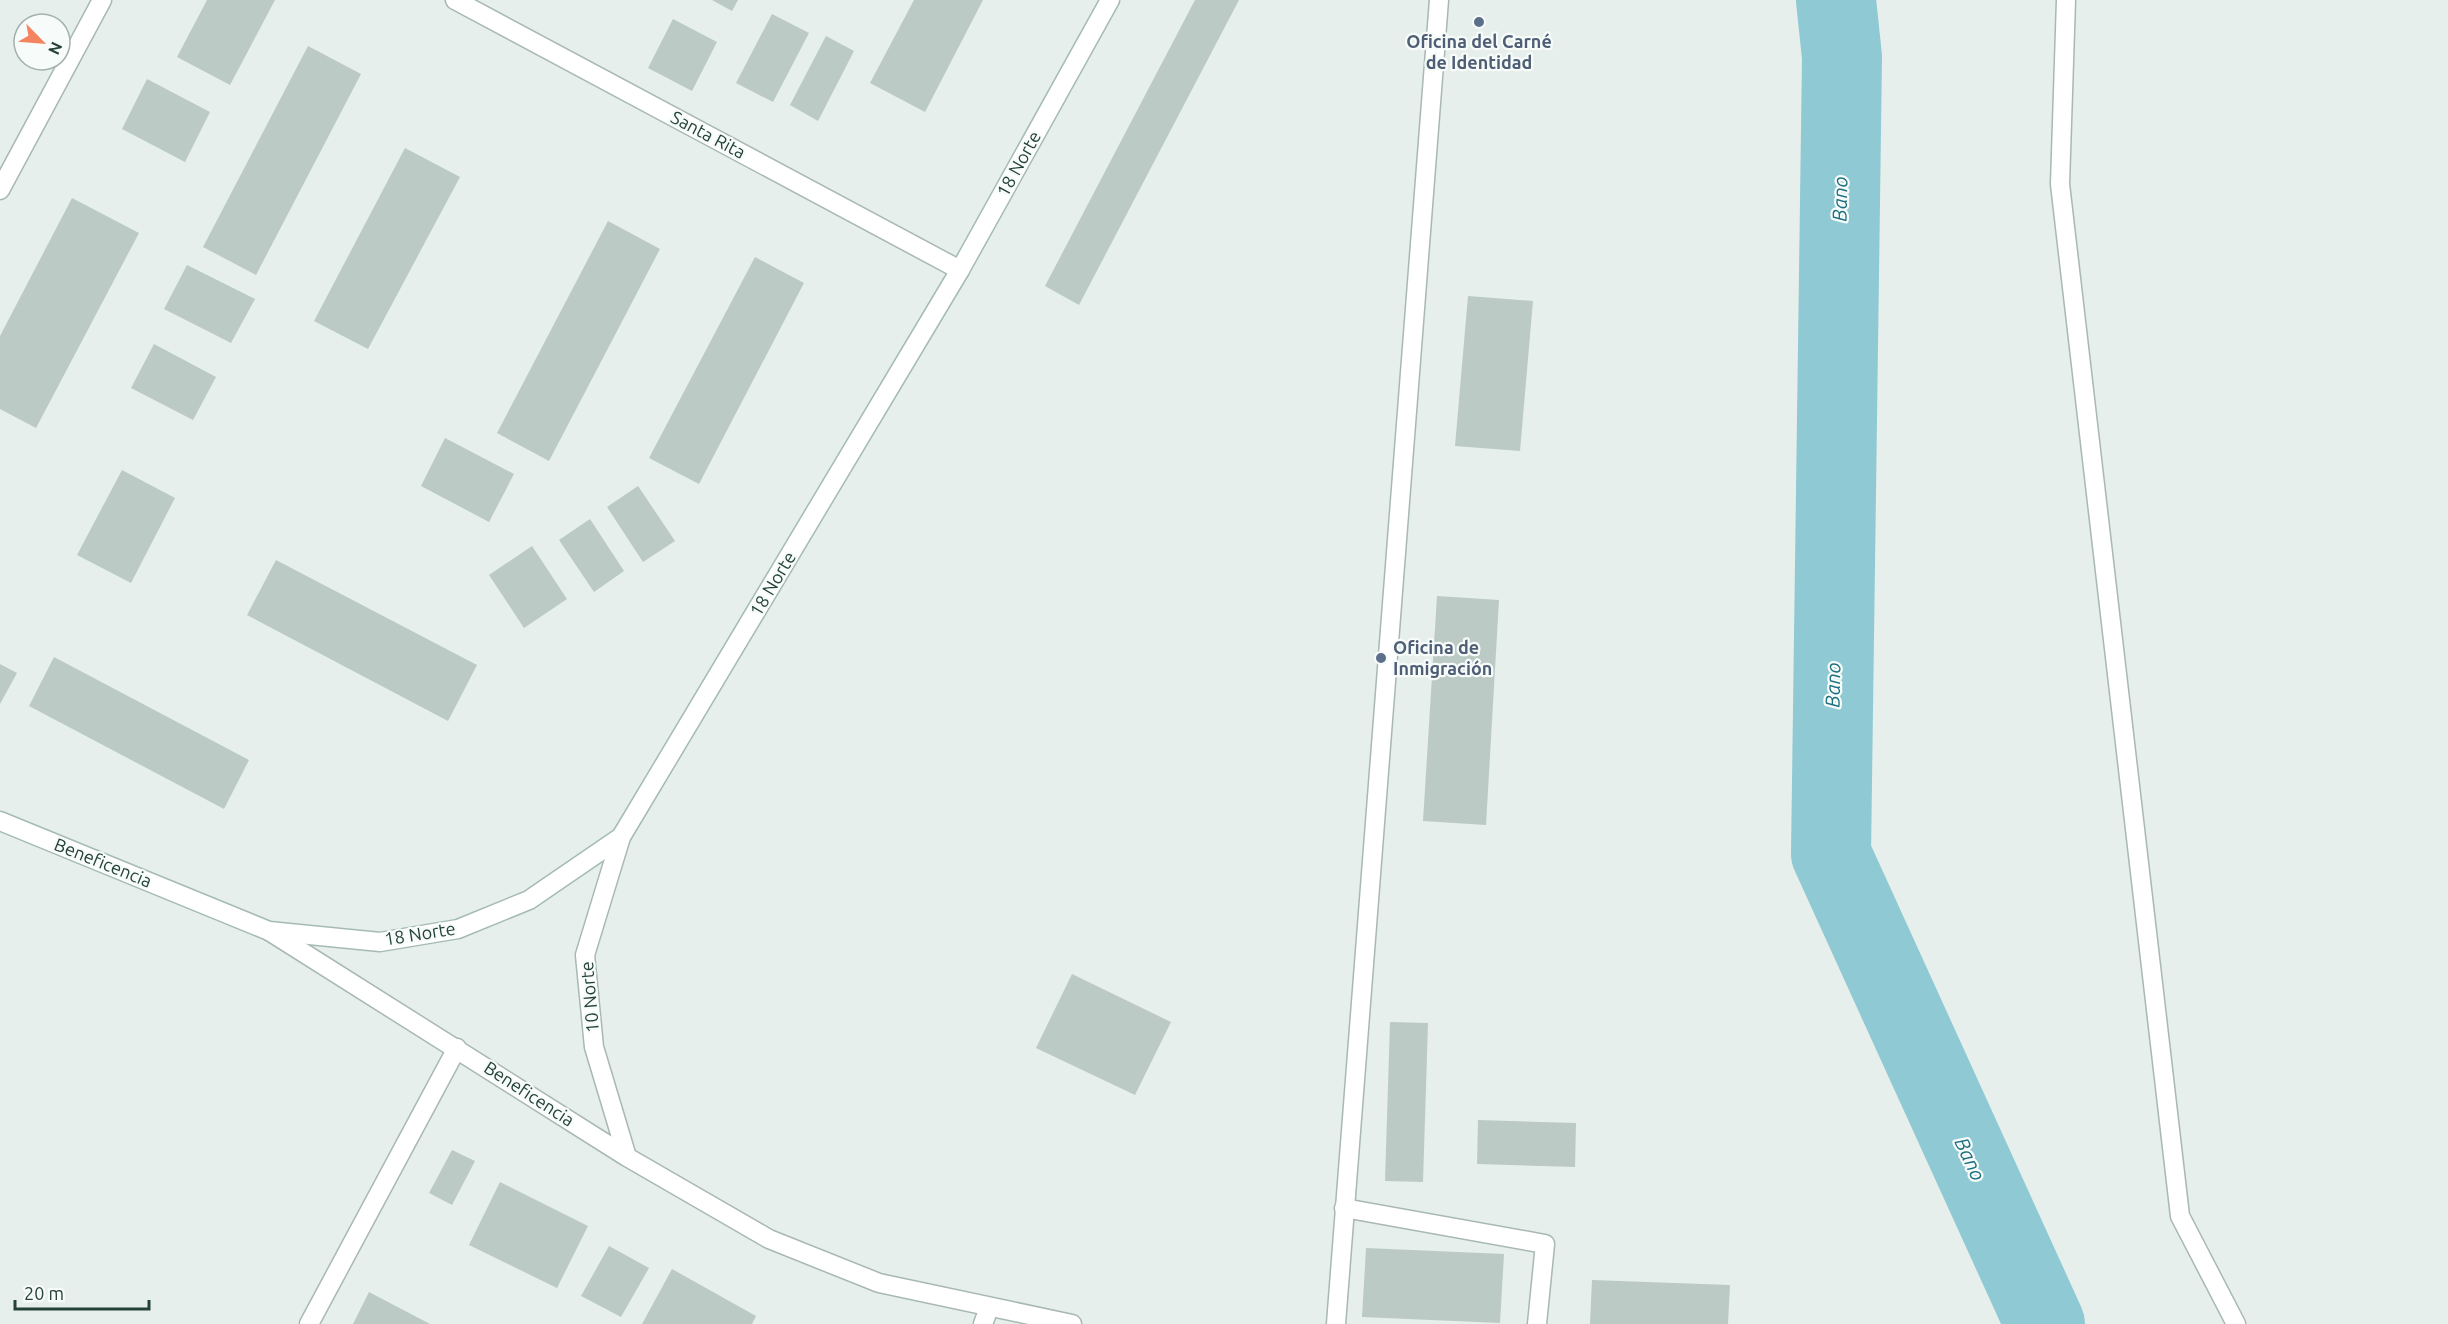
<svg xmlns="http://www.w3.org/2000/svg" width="2448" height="1324" viewBox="0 0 2448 1324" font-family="Ubuntu,sans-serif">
<rect width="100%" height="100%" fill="#e6efeb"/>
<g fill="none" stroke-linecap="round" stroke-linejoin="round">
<path stroke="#8ec9d4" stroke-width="80" d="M1836,0L1842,57L1831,854L2045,1324"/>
</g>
<path fill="#bbcac4" d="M207,0H275L230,85L177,57Z
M712,0H738L732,11Z
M914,0H983L925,112L870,83Z
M1195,0H1239L1079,305L1045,286Z
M772,14L809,33L773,102L736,83Z
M673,19L717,42L692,91L648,68Z
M826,36L854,51L818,121L790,105Z
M308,46L361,74L256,275L203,247Z
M147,79L210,112L185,162L122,129Z
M405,148L460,177L368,349L314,321Z
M72,198L139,233L36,428L0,409V336Z
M608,221L660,249L549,461L497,433Z
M755,257L804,283L699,484L649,458Z
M187,265L255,299L231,343L164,309Z
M1468,296L1533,301L1520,451L1455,446Z
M154,344L216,377L193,420L131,388Z
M445,438L514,474L489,522L421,486Z
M122,470L175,498L131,583L77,555Z
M638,486L675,541L643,562L607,507Z
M590,519L624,571L594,592L559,540Z
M532,546L567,599L524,628L489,575Z
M276,560L477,665L448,721L247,615Z
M1437,596L1499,600L1486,825L1423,821Z
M54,657L249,760L224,809L29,706Z
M0,664L17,673L0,704Z
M1072,974L1171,1022L1135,1095L1036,1048Z
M1390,1022L1428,1023L1423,1182L1385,1181Z
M1478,1120L1576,1123L1575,1167L1477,1164Z
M452,1150L475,1161L452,1205L429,1193Z
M500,1182L588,1226L557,1288L469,1245Z
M609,1246L649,1268L621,1317L581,1296Z
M1366,1248L1504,1254L1500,1323L1362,1317Z
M672,1269L756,1316L752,1324H642Z
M1592,1280L1730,1285L1728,1324H1590Z
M369,1292L430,1324H353Z"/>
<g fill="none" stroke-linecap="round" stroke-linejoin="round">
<defs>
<path id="lane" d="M1344,1208L1545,1244L1537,1324
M309,1324L457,1048
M983,1324L989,1308"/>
<path id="street" d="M455,0L960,270
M2066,0L2060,184L2180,1216L2236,1324
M0,190L102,0
M621,837L585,955L594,1047L627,1157
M269,931L627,1157L769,1239L879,1283L1072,1324
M1336,1324L1439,0"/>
<path id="secondary" d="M0,821L269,931L380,942L458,929L529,900L621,837L960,270L1110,0"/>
</defs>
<use href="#lane" stroke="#a8b8b2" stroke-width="21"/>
<use href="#street" stroke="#a8b8b2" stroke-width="21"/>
<use href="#secondary" stroke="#a4bbb3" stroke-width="21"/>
<use href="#lane" stroke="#fff" stroke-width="18"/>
<use href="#street" stroke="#fff" stroke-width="18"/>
<use href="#secondary" stroke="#fff" stroke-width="18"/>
</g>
<g fill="#5c6f8a" stroke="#f7fbf9" stroke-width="2">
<circle cx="1479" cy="22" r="6"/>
<circle cx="1381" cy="658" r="6"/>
</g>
<g text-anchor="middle" stroke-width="4.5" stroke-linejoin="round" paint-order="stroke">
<g font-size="18" font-weight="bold" fill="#4e5e75" stroke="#f7fbf9">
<text x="1479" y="48">Oficina del Carné<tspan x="1479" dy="21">de Identidad</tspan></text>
<text x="1393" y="654" text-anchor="start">Oficina de<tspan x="1393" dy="21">Inmigración</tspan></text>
</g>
<g font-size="18" fill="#24423a" stroke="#f7fbf9">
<text transform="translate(708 135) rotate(28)" y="6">Santa Rita</text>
<text transform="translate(1019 164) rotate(-61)" y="6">18 Norte</text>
<text transform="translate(773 584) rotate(-59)" y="6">18 Norte</text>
<text transform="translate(103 863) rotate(22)" y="6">Beneficencia</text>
<text transform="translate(420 934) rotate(-9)" y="6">18 Norte</text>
<text transform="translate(590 997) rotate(-95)" y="6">10 Norte</text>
<text transform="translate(529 1094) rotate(33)" y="6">Beneficencia</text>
</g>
<g font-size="20" font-style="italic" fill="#1c6f80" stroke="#f7fbf9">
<text transform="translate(1840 199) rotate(-89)" y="7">Bano</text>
<text transform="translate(1833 685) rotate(-89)" y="7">Bano</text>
<text transform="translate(1970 1159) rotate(65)" y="7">Bano</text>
</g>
</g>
<g transform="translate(42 42) rotate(115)"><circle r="28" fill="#f7fbf9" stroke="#a3b1ad" stroke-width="1.5"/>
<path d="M0-4.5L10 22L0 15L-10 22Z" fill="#f4845f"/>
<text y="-9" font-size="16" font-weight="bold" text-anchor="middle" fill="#24423a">N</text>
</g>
<path d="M15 1300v9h134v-9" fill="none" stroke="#24423a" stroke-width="3"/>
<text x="24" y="1300" font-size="18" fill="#24423a" stroke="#f7fbf9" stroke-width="4.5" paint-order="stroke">20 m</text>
</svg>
